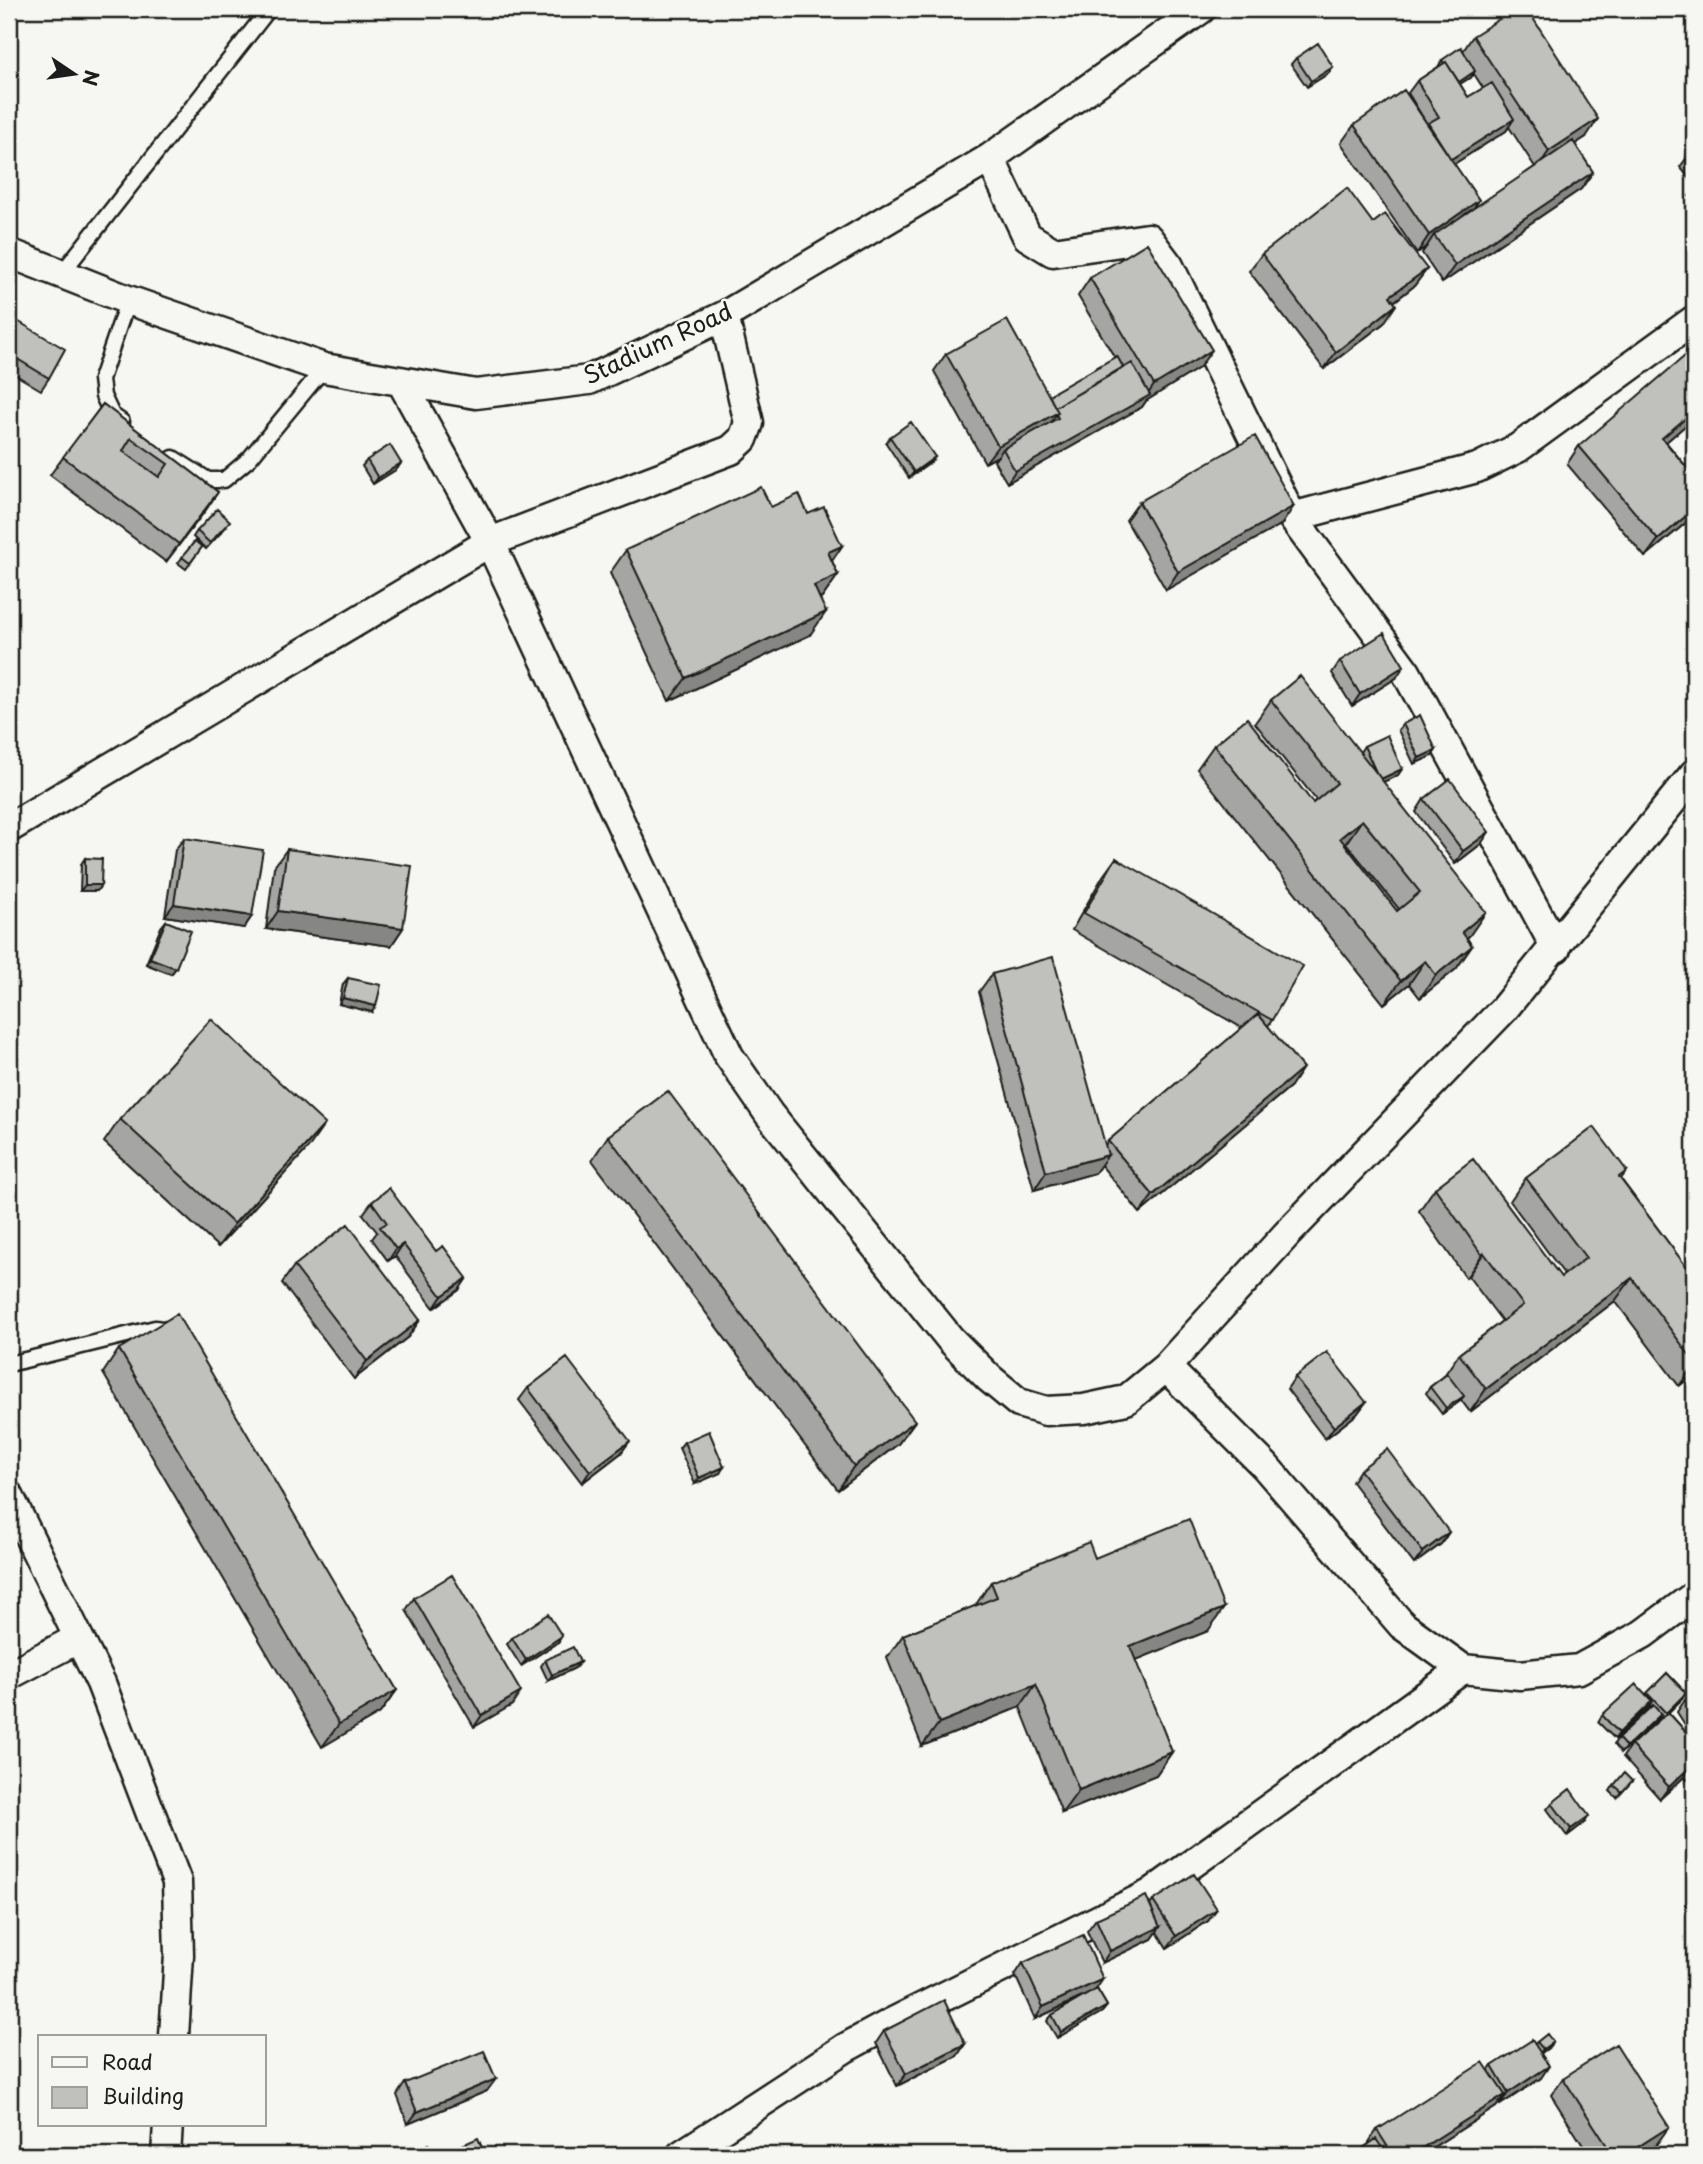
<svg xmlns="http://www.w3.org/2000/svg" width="1703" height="2164" viewBox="0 0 1703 2164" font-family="'Playpen Sans',sans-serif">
<rect width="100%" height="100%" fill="#f6f6f2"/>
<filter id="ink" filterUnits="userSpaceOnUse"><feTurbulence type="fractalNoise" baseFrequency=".0143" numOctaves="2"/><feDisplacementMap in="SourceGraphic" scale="14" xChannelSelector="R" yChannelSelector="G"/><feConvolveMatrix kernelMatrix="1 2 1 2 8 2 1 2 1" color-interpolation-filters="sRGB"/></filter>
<g filter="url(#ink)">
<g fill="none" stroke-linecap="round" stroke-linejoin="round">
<defs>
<path id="lane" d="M62,273L269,9
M122,422L112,415L103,396L101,379L128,300
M173,458L208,480H224L249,459L324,368
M9,1364L155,1328L168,1330L170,1332"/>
<path id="street" d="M990,158L1027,236L1053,252L1148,238L1169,266L1292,517L1406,672L1556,948
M9,253L128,300L324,368L476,394L589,380L724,316L990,158L1201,9
M401,381L490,542L729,1056L769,1114L951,1340L989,1378L1019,1403L1046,1411L1084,1409L1126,1400L1166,1367L1286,1235L1503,1010L1694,774
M1292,517L1477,468L1518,448L1694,320
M9,828L490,542L731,450L743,439L749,423L724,316
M1166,1367L1265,1466L1402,1625L1463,1669L1520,1675L1579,1669L1643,1634L1694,1596
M9,1496L101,1683L177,1882L179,1955L174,2036
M9,1675L79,1638
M166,2155L168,2124
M681,2155L845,2048L891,2023L1150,1894L1463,1669"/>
</defs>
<use href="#lane" stroke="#1c1c1c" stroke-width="19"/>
<use href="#street" stroke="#1c1c1c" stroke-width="33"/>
<use href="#lane" stroke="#f6f6f2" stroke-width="14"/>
<use href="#street" stroke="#f6f6f2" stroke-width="28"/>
</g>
<path fill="#a5a5a3" stroke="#1c1c1c" stroke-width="2" fill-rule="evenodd" d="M1473,36L1586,137L1575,144L1593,172L1581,189L1442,283L1422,253L1427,246L1417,253L1341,143L1354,125L1427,124L1408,93L1417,81L1438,67L1442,60L1463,51ZM1474,74L1483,88L1468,97L1460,84L1471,77ZM1509,127L1535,167L1473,209L1479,200L1454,164L1506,131Z
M1296,58L1333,67L1329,73L1307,87L1291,64Z
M1694,150V184L1680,167L1689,155Z
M1694,190V202L1689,196Z
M1262,254L1427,269L1414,286L1394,302L1384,323L1324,369L1249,271Z
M1090,278L1199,368L1146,401L1142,407L1007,483L994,461L998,456L985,463L934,371L946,354L1049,395L1115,358L1078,296Z
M9,316L49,378L41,390L9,371Z
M103,404L218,492L166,562L50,475Z
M1694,418L1666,442L1694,476V516L1645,557L1567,464L1579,446Z
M890,437L935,457L930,463L909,478L886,443Z
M367,460L401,463L397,469L373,484L362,466Z
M1139,502L1282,524L1166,590L1126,520Z
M771,507L808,514L842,546L832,561L838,575L822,598L820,599L810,635L669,701L610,573L626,550Z
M226,527L206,549L193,537L197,531Z
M195,541L202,547L186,569L178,563Z
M1340,661L1396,678L1352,706L1332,673Z
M1271,700L1360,752L1364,746L1402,769L1398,775L1383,782L1470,935L1467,938L1472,946L1456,969L1420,998L1409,984L1384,1004L1197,769L1214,745L1313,803L1316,800L1255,723ZM1346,843L1399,909L1397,911L1344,844Z
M1403,724L1436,750L1432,756L1414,764L1398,730Z
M1424,799L1481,844L1455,864L1416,812Z
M184,838L252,916L244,928L165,916L175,850Z
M287,849L403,928L391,946L266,929L274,867Z
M85,858L101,885L97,891H80L81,864Z
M1116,858L1272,1020L1268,1026L1291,1086L1140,1213L1101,1165L1095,1173L1034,1190L979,992L992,974L1105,1145L1108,1141L1242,1028L1072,930L1103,876Z
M166,921L176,968L171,974L146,964L161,927Z
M348,978L372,1012L339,1004L343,984Z
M120,1119L309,1147L218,1247L104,1142Z
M608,1136L915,1421L898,1444L838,1490L592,1160Z
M1627,1171L1621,1179L1694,1277V1380L1692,1376L1679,1386L1615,1301L1470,1412L1461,1400L1442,1414L1426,1393L1430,1387L1443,1377L1459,1354L1502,1321L1468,1276L1466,1278L1419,1211L1435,1188L1561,1277L1564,1274L1510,1201L1526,1178Z
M372,1202L436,1251L459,1290L434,1308L395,1256L388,1261L372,1239L377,1232L363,1214Z
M294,1266L420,1320L408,1337L354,1379L282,1283Z
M119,1349L397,1690L380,1713L322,1747L103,1373Z
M1295,1377L1366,1402L1357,1414L1325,1439L1287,1389Z
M528,1388L621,1453L582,1483L519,1400Z
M684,1442L720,1473L695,1484L679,1448Z
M1360,1470L1449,1532L1441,1544L1414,1564L1352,1482Z
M1095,1558L1208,1631L1135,1660L1172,1752L1156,1775L1062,1813L1020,1707L922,1746L887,1658L903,1635L975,1606L991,1582Z
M414,1598L512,1705L474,1727L406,1610Z
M512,1638L558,1642L521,1666L507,1644Z
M545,1660L580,1662L575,1668L548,1681L541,1666Z
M1667,1673L1686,1693L1682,1699L1668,1712L1694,1741V1773L1687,1780L1684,1777L1660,1799L1623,1757L1631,1745L1661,1718L1659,1716L1657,1720L1621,1753L1614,1744L1618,1738L1651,1707L1649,1706L1615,1739L1598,1722L1602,1715L1646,1695Z
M1694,1694V1728L1689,1731L1677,1712L1685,1700Z
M1632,1781L1617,1798L1610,1791L1614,1785Z
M1552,1803L1585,1822L1567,1836L1547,1809Z
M1153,1901L1208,1921L1167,1948L1157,1932L1152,1939L1102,1963L1087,1931L1096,1919L1150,1905Z
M1023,1963L1097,1989L1107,2006L1102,2012L1057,2038L1047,2021L1052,2015L1081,1998L1035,2019L1015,1975Z
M884,2031L965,2044L957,2056L897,2086L876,2043Z
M1537,2042L1548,2048L1541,2053V2078L1500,2105L1499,2103L1496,2107L1421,2155H1354L1370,2143L1369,2142L1377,2130L1489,2070L1492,2066L1535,2044Z
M1563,2078L1656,2145L1640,2155H1589L1551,2095Z
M405,2083L487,2091L408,2124L397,2095Z
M460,2146L485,2155H458L456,2152Z"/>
<path fill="#868684" stroke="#1c1c1c" stroke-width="2" d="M1333,67L1329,73L1307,87L1311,81Z
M1475,71L1471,77L1452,89L1456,83Z
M1514,119L1506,131L1443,171L1451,159Z
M1598,119L1586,137L1537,169L1549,151Z
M1593,172L1581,189L1442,283L1455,265Z
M1479,200L1467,218L1434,235L1427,246L1417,253L1429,235Z
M1427,269L1414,286L1378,314L1390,296Z
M1396,305L1384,323L1324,369L1336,352Z
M1212,350L1199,368L1146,401L1142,407L1007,483L1015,471L1146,397L1154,385Z
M1694,411V418L1650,456L1662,438Z
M1058,412L1045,430L1003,449L998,456L985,463L998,446Z
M935,457L930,463L909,478L914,472Z
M401,463L397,469L373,484L378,478Z
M218,492L206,510L166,562L179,544Z
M1294,506L1282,524L1166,590L1178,572Z
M1694,509V516L1645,557L1658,540Z
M842,546L826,569L828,552Z
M838,575L822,598L797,609L814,586Z
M826,612L810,635L669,701L686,678Z
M1404,666L1396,678L1352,706L1360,694Z
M1436,750L1432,756L1414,764L1419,758Z
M1402,769L1398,775L1375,786L1379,780Z
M1362,820L1346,843L1323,861L1340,838Z
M1489,832L1481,844L1455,864L1463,851Z
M85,885H101L97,891H80Z
M174,904L252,916L244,928L165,916Z
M278,911L403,928L391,946L266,929Z
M1486,912L1470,935L1446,955L1462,932Z
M1472,946L1456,969L1420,998L1436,975Z
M150,958L176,968L171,974L146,964Z
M1425,961L1409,984L1384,1004L1401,981Z
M343,998L376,1006L372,1012L339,1004Z
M1303,1068L1291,1086L1140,1213L1153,1195Z
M325,1124L309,1147L218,1247L234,1224Z
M1108,1155L1095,1173L1034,1190L1046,1172Z
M403,1244L395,1256L388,1261L396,1249Z
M1484,1253L1468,1276L1466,1278L1482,1255Z
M467,1278L459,1290L434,1308L442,1296Z
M1632,1278L1615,1301L1470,1412L1486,1389Z
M420,1320L408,1337L354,1379L367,1361Z
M1694,1365V1373L1692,1376L1679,1386Z
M1464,1396L1459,1402L1442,1414L1446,1408Z
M1366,1402L1357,1414L1325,1439L1334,1427Z
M915,1421L898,1444L838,1490L854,1466Z
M630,1441L621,1453L582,1483L590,1471Z
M724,1467L720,1473L695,1484L699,1478Z
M1449,1532L1441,1544L1414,1564L1423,1552Z
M1224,1608L1208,1631L1114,1669L1130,1646Z
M562,1636L558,1642L521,1666L526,1660Z
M580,1662L575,1668L548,1681L552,1675Z
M1036,1684L1020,1707L922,1746L939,1723Z
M397,1690L380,1713L322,1747L339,1724Z
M521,1692L512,1705L474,1727L482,1715Z
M1686,1693L1682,1699L1662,1719L1666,1713Z
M1652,1701L1648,1708L1615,1739L1619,1733Z
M1661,1714L1657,1720L1621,1753L1626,1747Z
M1172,1752L1156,1775L1062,1813L1079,1790Z
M1692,1765L1684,1777L1660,1799L1669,1787Z
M1589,1816L1585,1822L1567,1836L1571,1829Z
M1217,1909L1208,1921L1167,1948L1176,1936Z
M1160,1927L1152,1939L1102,1963L1110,1951Z
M1103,1979L1095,1991L1035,2019L1043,2007Z
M1107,2006L1102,2012L1057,2038L1061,2032Z
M1553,2042L1548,2048L1539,2055L1543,2049Z
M965,2044L957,2056L897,2086L906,2074Z
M1549,2066L1541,2078L1500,2105L1508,2093Z
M496,2079L487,2091L408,2124L417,2112Z
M1505,2095L1496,2107L1421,2155H1411Z
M1669,2127L1656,2145L1640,2155H1625Z"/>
<path fill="#c0c0bd" stroke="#1c1c1c" stroke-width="2" fill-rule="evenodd" d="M1515,9H1527L1598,119L1549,151L1473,36Z
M1318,43L1333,67L1311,81L1296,58Z
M1461,47L1475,71L1459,82L1446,62L1444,63L1442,60Z
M1446,62L1468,97L1492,83L1514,119L1451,159L1428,123L1439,117L1417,81Z
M1404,90L1479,200L1429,235L1354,125Z
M1573,141L1593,172L1455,265L1434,235Z
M1694,150V162L1689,155Z
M1347,188L1373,223L1385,214L1427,269L1390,296L1396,305L1336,352L1262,254Z
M1147,243L1212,350L1154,385L1090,278Z
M9,316L65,349L49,378L9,354Z
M1007,320L1058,412L998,446L946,354Z
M1692,350L1694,353V411L1662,438L1694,476V509L1658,540L1579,446Z
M1117,356L1123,367L1055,407L1049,395Z
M1132,363L1150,395L1015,471L1003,449L1058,418L1056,414L1058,412L1055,407Z
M103,404L218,492L179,544L63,457ZM131,438L168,464L159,477L123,451Z
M911,422L935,457L914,472L890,437Z
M1255,436L1294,506L1178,572L1139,502Z
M390,445L401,463L378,478L367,460Z
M761,487L771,507L799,494L808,514L824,507L842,546L828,552L838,575L814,586L826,612L686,678L626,550Z
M217,509L230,521L210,543L197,531Z
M195,541L202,547L190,563L182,557Z
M1384,633L1404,666L1360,694L1340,661Z
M1300,676L1486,912L1462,932L1472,946L1436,975L1425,961L1401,981L1214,745L1247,718L1313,803L1337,783L1271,700ZM1362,820L1420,892L1397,911L1340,838Z
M1420,715L1436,750L1419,758L1403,724Z
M1387,735L1402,769L1381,779L1376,772L1364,746Z
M1450,779L1489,832L1463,851L1424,799Z
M184,838L263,850L252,916L174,904Z
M287,849L412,866L403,928L278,911Z
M85,858L102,859L101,885H85Z
M1116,858L1303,966L1272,1020L1084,913Z
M166,921L191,931L176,968L150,958Z
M1053,957L1108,1155L1046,1172L992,974Z
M348,978L381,985L376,1006L343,998Z
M1258,1014L1303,1068L1153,1195L1108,1141Z
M211,1019L325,1124L234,1224L120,1119Z
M668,1091L915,1421L854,1466L608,1136Z
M1594,1127L1627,1171L1619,1177L1694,1277V1361L1632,1278L1486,1389L1459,1354L1523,1305L1484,1253L1482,1255L1435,1188L1473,1159L1561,1277L1586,1258L1526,1178Z
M389,1188L436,1251L443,1246L467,1278L442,1296L403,1244L396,1249L380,1227L387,1223L372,1202Z
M348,1224L420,1320L367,1361L294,1266Z
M177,1314L397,1690L339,1724L119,1349Z
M1327,1352L1366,1402L1334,1427L1295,1377Z
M567,1358L630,1441L590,1471L528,1388Z
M1447,1374L1464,1396L1446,1408L1430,1387Z
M709,1431L724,1467L699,1478L684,1442Z
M1387,1449L1449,1532L1423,1552L1360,1470Z
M1189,1519L1224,1608L1130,1646L1172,1752L1079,1790L1036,1684L939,1723L903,1635L997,1597L991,1582L1089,1542L1095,1558Z
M452,1575L521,1692L482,1715L414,1598Z
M548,1614L562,1636L526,1660L512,1638Z
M573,1647L580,1662L552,1675L545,1660Z
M1667,1673L1686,1693L1666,1713L1647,1693Z
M1636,1684L1652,1701L1619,1733L1602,1715Z
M1694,1694V1714L1685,1700Z
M1653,1705L1661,1714L1626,1747L1618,1738Z
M1668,1712L1694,1741V1767L1692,1765L1669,1787L1631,1745Z
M1624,1773L1632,1781L1622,1792L1614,1785Z
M1570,1789L1589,1816L1571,1829L1552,1803Z
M1194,1874L1217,1909L1176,1936L1153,1901Z
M1146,1896L1160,1927L1110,1951L1096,1919Z
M1083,1935L1103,1979L1043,2007L1023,1963Z
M1097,1989L1107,2006L1061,2032L1052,2015Z
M944,2000L965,2044L906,2074L884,2031Z
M1547,2034L1553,2042L1543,2049L1537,2042Z
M1532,2040L1549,2066L1508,2093L1492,2066Z
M1616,2044L1669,2127L1625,2155H1613L1563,2078Z
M484,2051L496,2079L417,2112L405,2083Z
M1483,2062L1505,2095L1411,2155H1393L1377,2130Z
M478,2138L485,2155H464L460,2146Z
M1376,2139L1387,2155H1354Z
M429,2144L435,2155H406Z"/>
</g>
<g text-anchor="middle" stroke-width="5" stroke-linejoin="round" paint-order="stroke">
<g font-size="24" fill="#1c1c1c" stroke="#f6f6f2">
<text transform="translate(658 344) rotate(-25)" y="8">Stadium Road</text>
</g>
</g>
<rect width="1703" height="2164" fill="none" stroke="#f6f6f2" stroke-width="35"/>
<rect x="18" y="18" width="1668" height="2129" fill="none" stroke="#1c1c1c" stroke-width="2.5" filter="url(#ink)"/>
<rect x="38" y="2035" width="228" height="91" fill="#f6f6f2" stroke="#9f9f9c" stroke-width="2"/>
<rect x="52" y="2057" width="35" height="10" fill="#f6f6f2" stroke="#9f9f9c" stroke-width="2"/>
<text x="102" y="2070" font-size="21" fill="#1c1c1c">Road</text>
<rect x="52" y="2087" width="35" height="21" fill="#c0c0bd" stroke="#9f9f9c" stroke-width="2"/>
<text x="102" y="2104" font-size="21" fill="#1c1c1c">Building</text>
<g transform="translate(74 74) rotate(103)" stroke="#f6f6f2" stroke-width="5" paint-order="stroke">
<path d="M0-5L12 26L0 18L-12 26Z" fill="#1c1c1c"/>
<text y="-10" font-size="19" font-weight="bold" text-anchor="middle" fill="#1c1c1c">N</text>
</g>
</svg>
